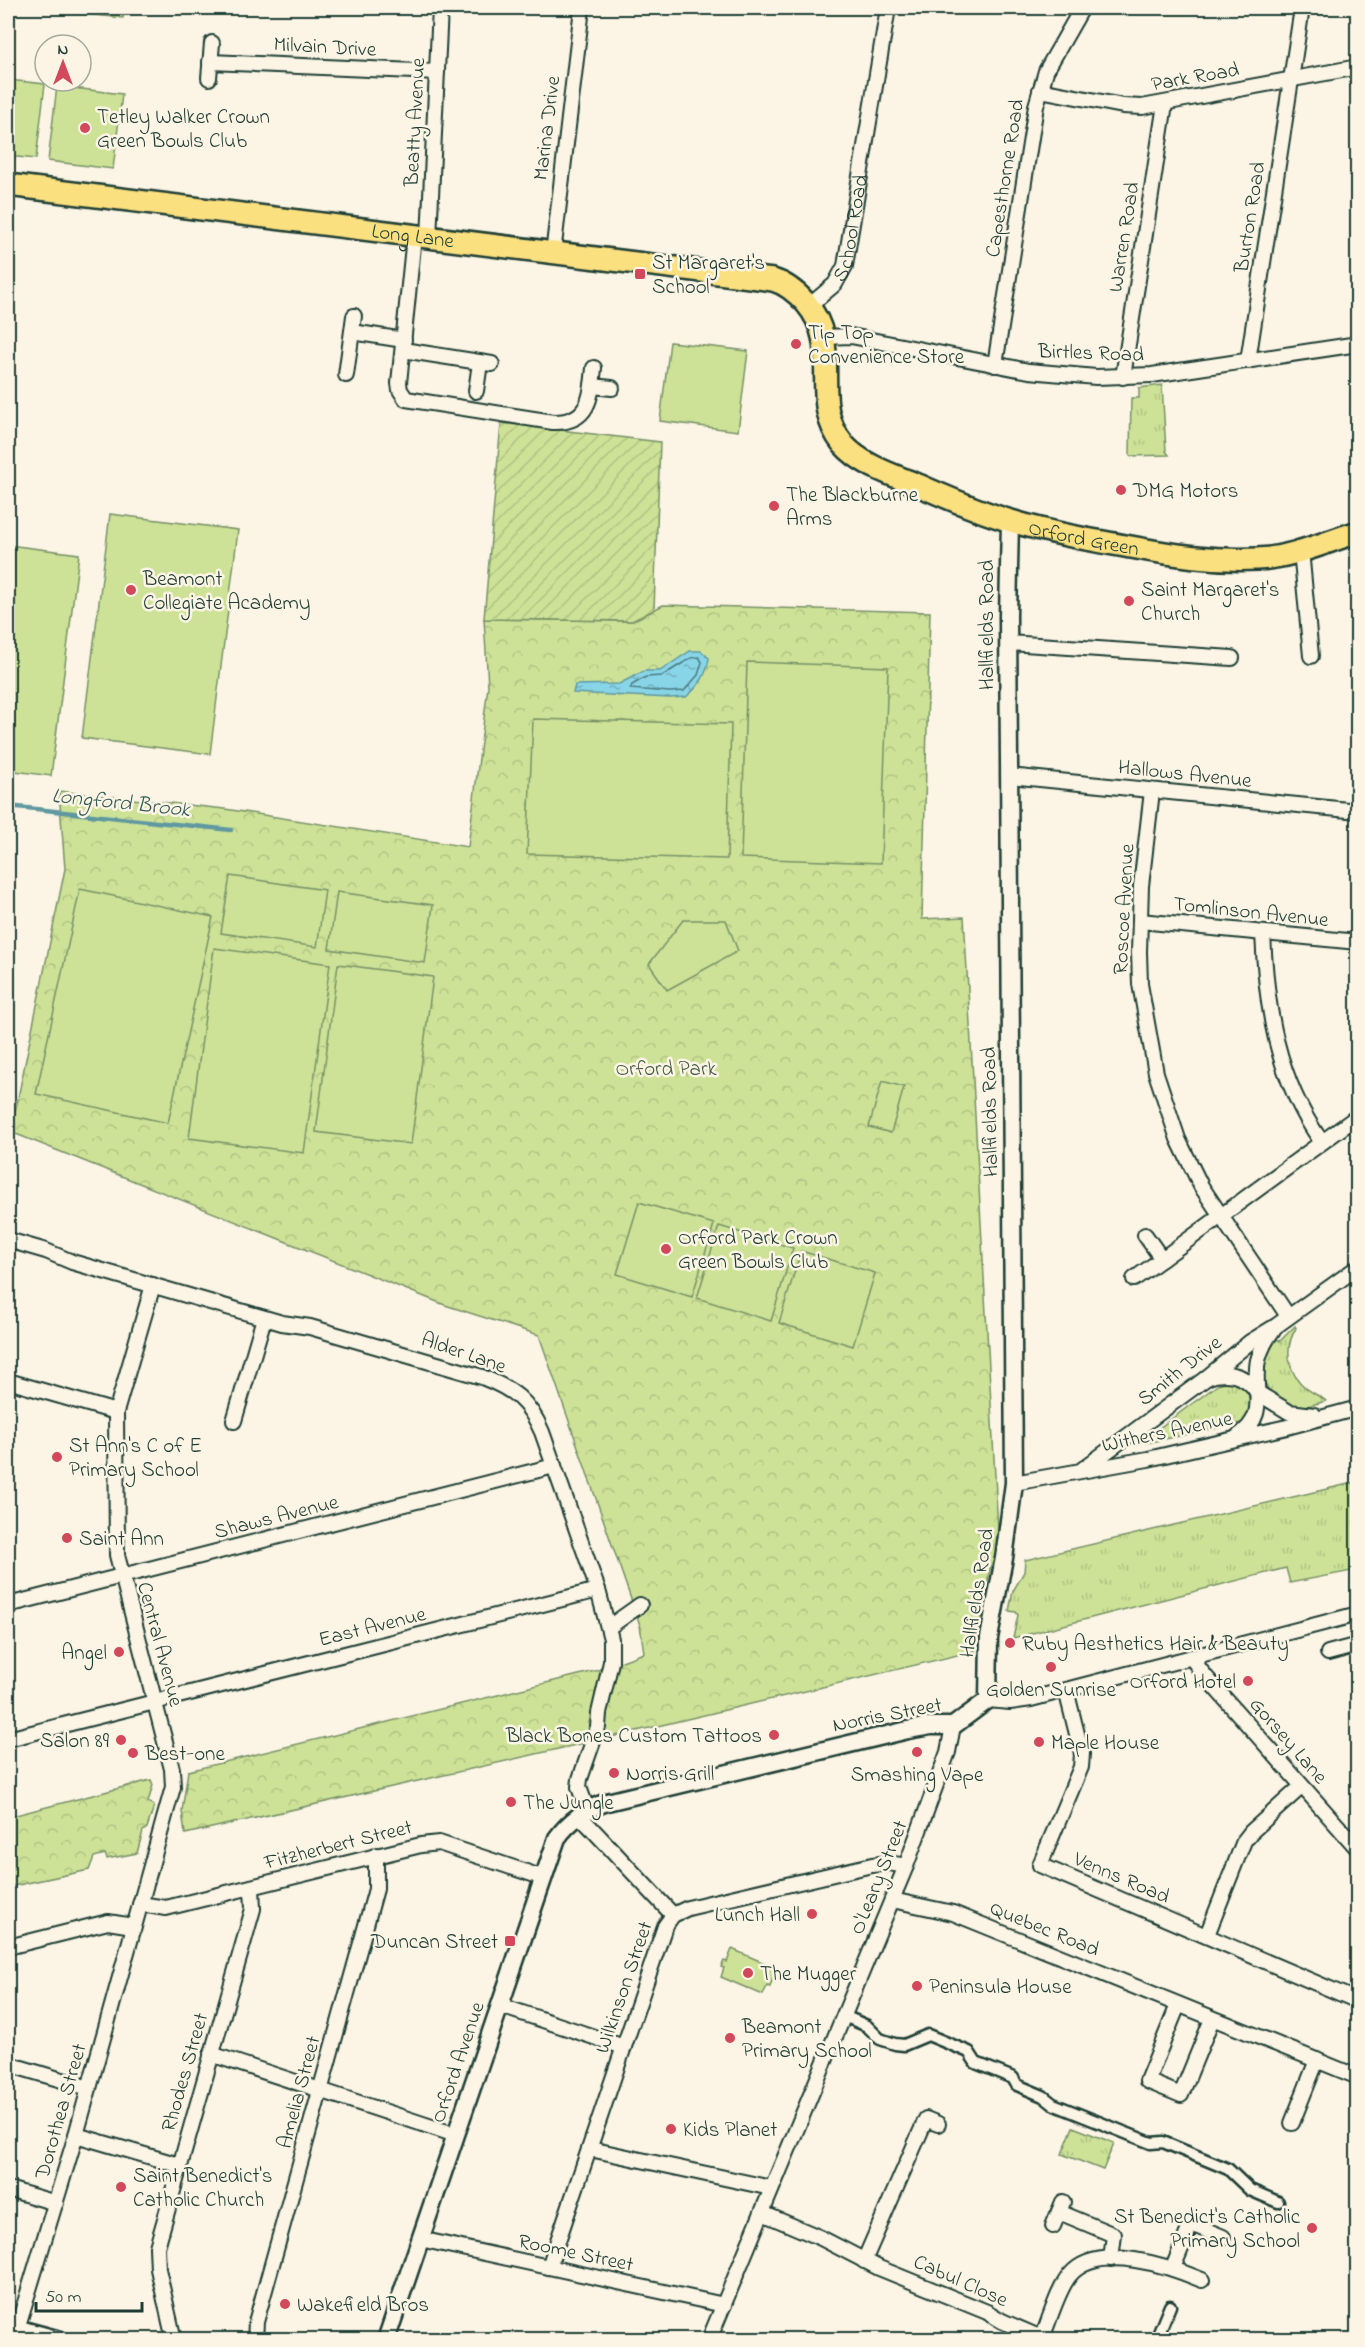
<svg xmlns="http://www.w3.org/2000/svg" width="1365" height="2347" viewBox="0 0 1365 2347" font-family="'Indie Flower',sans-serif">
<defs>
<pattern id="grass-tufts" width="24" height="20" patternUnits="userSpaceOnUse" patternTransform="scale(1.5)"><rect width="24" height="20" fill="#cde297"/><path d="M3 7l-1-3M5 7V3M7 7l1-3M15 17l-1-3M17 17v-4M19 17l1-3" fill="none" stroke="#b0c383"/></pattern>
<pattern id="forest-crowns" width="20" height="18" patternUnits="userSpaceOnUse" patternTransform="scale(1.5)"><rect width="20" height="18" fill="#cde297"/><path d="M2 6a3 3 0 1 1 6 0M12 15a3 3 0 1 1 6 0" fill="none" stroke="#b0c383"/></pattern>
<pattern id="garden-furrows" width="10" height="10" patternUnits="userSpaceOnUse" patternTransform="scale(1.5)"><rect width="10" height="10" fill="#cde297"/><path d="M-1 1l2-2M0 10L10 0M9 11l2-2" fill="none" stroke="#b0c383"/></pattern>
<pattern id="water-ripples" width="26" height="14" patternUnits="userSpaceOnUse" patternTransform="scale(1.5)"><rect width="26" height="14" fill="#89d5e8"/><path d="M2 4q2-2 4 0t4 0M15 11q2-2 4 0t4 0" fill="none" stroke="#6faebd"/></pattern>
</defs>
<rect width="100%" height="100%" fill="#fcf5e5"/>
<filter id="ink" filterUnits="userSpaceOnUse"><feTurbulence type="fractalNoise" baseFrequency=".0167" numOctaves="2"/><feDisplacementMap in="SourceGraphic" scale="12" xChannelSelector="R" yChannelSelector="G"/><feConvolveMatrix kernelMatrix="1 2 1 2 8 2 1 2 1" color-interpolation-filters="sRGB"/></filter>
<g filter="url(#ink)">
<path fill="url(#grass-tufts)" stroke="#769066" stroke-width="1.5" d="M1162,385L1166,451L1169,455L1130,456L1131,398H1139V388Z
M1295,1326L1296,1328C1284,1348 1287,1373 1306,1388C1312,1393 1320,1396 1326,1401C1317,1403 1306,1408 1298,1407C1291,1407 1286,1403 1280,1400C1255,1385 1262,1358 1277,1339L1280,1341Z
M1227,1378C1250,1384 1255,1402 1245,1422L1146,1443L1147,1437Z
M1357,1482V1570L1290,1583L1286,1568L1013,1638L1018,1615L1016,1612L1009,1611L1013,1591L1024,1572L1025,1560Z
M1073,2127L1114,2143L1103,2170L1062,2154Z"/>
<path fill="url(#forest-crowns)" stroke="#769066" stroke-width="1.5" d="M663,605L930,612L922,919L964,917L999,1548L990,1569L975,1651L611,1737L185,1834L182,1811L188,1771L595,1671L644,1653L640,1625L539,1335L445,1305L11,1132L65,869L59,791L225,809L468,847L488,686L484,619L632,621Z
M151,1780L153,1785L148,1802L154,1806L147,1828L143,1831L137,1853L107,1859L105,1854L94,1857L89,1870L8,1887V1817Z"/>
<path fill="url(#garden-furrows)" stroke="#769066" stroke-width="1.5" d="M501,423L660,442L654,610L632,621L484,619Z"/>
<path fill="#cde297" stroke="#769066" stroke-width="1.5" d="M25,8H124L123,18Z
M8,80L45,84L36,159L8,156Z
M57,86L122,94L113,169L48,161Z
M670,342L748,351L738,431L660,421Z
M110,514L238,530L210,754L82,738Z
M8,545L79,554L51,776L8,770Z
M747,662L888,667L881,863L741,858Z
M533,719L731,724L727,859L527,854Z
M230,876L325,890L317,947L221,933Z
M80,889L213,917L168,1123L36,1094Z
M337,892L433,905L425,963L329,949Z
M683,920H726L738,951L667,990L649,964Z
M214,948L330,964L304,1153L189,1138Z
M338,964L433,977L411,1144L316,1132Z
M882,1081L904,1087L891,1133L869,1127Z
M639,1202L714,1224L692,1297L617,1274Z
M719,1226L793,1248L771,1321L697,1298Z
M801,1251L875,1273L853,1346L779,1323Z
M732,1949L776,1968L770,1987L767,1986L763,1995L721,1977L724,1968L721,1967L724,1961L727,1962Z"/>
<path fill="url(#water-ripples)" stroke="#5f98a0" stroke-width="1.5" d="M690,651H701L709,658C707,675 699,686 686,697L670,698L573,693L575,685L619,684L644,671H660Z"/>
<g fill="none" stroke-linecap="round" stroke-linejoin="round">
<path stroke="#497a7c" stroke-width="1.5" d="M699,657L702,662L698,675L684,691L670,692L630,689L632,685L646,677L662,676L691,658Z"/>
<path stroke="#5f98a0" stroke-width="4.5" d="M8,806L231,830"/>
<defs>
<path id="pedestrian" d="M844,2016L867,2026L880,2039L895,2044L904,2045L928,2035L969,2052L976,2063L1013,2078L1017,2085L1043,2096L1053,2104L1151,2143L1163,2142L1228,2169L1250,2190L1278,2202
M1158,2335L1170,2306"/>
<g id="minor">
<path d="M210,62L437,72"/>
<path d="M209,78L212,43"/>
<path d="M1040,90L1123,106L1142,107L1358,67"/>
<path d="M414,236L399,383L400,390L406,399L553,422C589,423 591,398 594,368"/>
<path d="M429,238L440,8"/>
<path d="M553,254L582,8"/>
<path id="s1" d="M809,306L835,284L845,266L888,8"/>
<path d="M352,332L404,340"/>
<path d="M824,337L851,336L1029,371L1096,377L1152,375L1358,344"/>
<path d="M403,350L492,364"/>
<path d="M1248,361L1302,8"/>
<path d="M995,365L1036,106L1046,71L1082,8"/>
<path d="M346,375L354,316"/>
<path d="M1123,377L1165,104"/>
<path d="M592,386L612,388"/>
<path d="M476,391L480,363"/>
<path d="M1301,550L1311,656"/>
<path d="M1008,643L1232,658"/>
<path d="M1009,776L1358,811"/>
<path d="M1152,791L1141,886L1139,952L1140,984L1156,1073L1178,1139L1201,1186L1288,1316"/>
<path d="M1140,921L1358,942"/>
<path d="M1263,933C1266,1009 1277,1078 1321,1141"/>
<path d="M8,1240L46,1251L72,1262L282,1323L310,1327L482,1377C513,1389 529,1401 542,1432L598,1590L611,1639V1662L599,1713L598,1727L580,1779L579,1787L587,1810"/>
<path d="M1162,1259L1358,1116"/>
<path d="M1134,1279L1162,1259L1145,1235"/>
<path d="M1206,1378C1225,1370 1246,1374 1257,1392"/>
<path d="M8,1381L116,1412"/>
<path d="M1258,1393L1289,1412L1314,1415"/>
<path d="M234,1421L264,1318"/>
<path d="M1237,1437C1270,1415 1252,1391 1258,1360C1261,1349 1266,1339 1273,1330"/>
<path d="M1083,1469L1205,1379L1250,1342L1276,1326L1358,1267"/>
<path d="M1014,1483L1148,1459L1287,1427L1358,1408"/>
<path d="M8,1605L554,1466"/>
<path d="M609,1627L640,1605"/>
<path d="M1328,1653L1358,1645"/>
<path d="M1191,1657L1204,1675L1358,1849"/>
<path d="M1066,1690L1082,1754L1081,1767L1040,1865L1358,2001"/>
<path d="M988,1700L1010,1702L1031,1699L1358,1614"/>
<path d="M8,1739L598,1590"/>
<path d="M579,1815L673,1915"/>
<path d="M892,1900L953,1913L1358,2077"/>
<path d="M140,1904L166,1908L421,1845L439,1843L544,1878"/>
<path d="M1207,1935L1244,1841L1251,1832L1301,1787"/>
<path d="M8,1947L108,1922L133,1926"/>
<path d="M1178,2005L1147,2081L1181,2095L1212,2019"/>
<path d="M501,2006L624,2047"/>
<path d="M211,2054L456,2135"/>
<path d="M8,2064L89,2088"/>
<path d="M1292,2123L1317,2060"/>
<path d="M76,2135L179,2165"/>
<path d="M590,2149L771,2188"/>
<path d="M8,2189L56,2203"/>
<path d="M1059,2212L1114,2235L1111,2259"/>
<path d="M762,2213L821,2238L879,2268L987,2312L1002,2321L1046,2340"/>
<path d="M1053,2226L1063,2202"/>
<path d="M420,2239L724,2305"/>
<path d="M864,2261L926,2119L938,2124"/>
<path d="M549,2267L665,1926L673,1915L688,1908L872,1865L889,1863L906,1866"/>
<path d="M1173,2268L1191,2224L1223,2237"/>
<path d="M17,2329L76,2135L173,1787L172,1769L117,1555L116,1412L153,1285"/>
<path d="M1042,2338C1050,2319 1058,2289 1070,2275C1098,2242 1169,2266 1202,2280"/>
<path d="M174,2340L158,2269L157,2247L253,1909L252,1887"/>
<path d="M255,2340L256,2322L376,1889V1855"/>
<path d="M709,2340L906,1866L948,1752L953,1726"/>
</g>
<path id="tertiary" d="M8,2326L60,2340
M386,2340L557,1838C570,1820 586,1809 607,1802L908,1730L931,1726H953L988,1700L989,1638L1004,1558L1014,1483L1008,616L1010,521"/>
<g id="primary">
<path id="s2" d="M8,185L773,280C787,284 797,293 806,303C845,348 807,400 843,444C861,465 893,475 918,485C948,498 979,512 1011,521C1050,533 1091,540 1131,547C1173,555 1214,561 1257,559C1291,558 1325,542 1358,532"/>
</g>
</defs>
<use href="#pedestrian" stroke="#1f3d34" stroke-width="15"/>
<use href="#minor" stroke="#1f3d34" stroke-width="18"/>
<use href="#tertiary" stroke="#1f3d34" stroke-width="21"/>
<use href="#primary" stroke="#1f3d34" stroke-width="26"/>
<use href="#pedestrian" stroke="#fcf5e5" stroke-width="10"/>
<use href="#minor" stroke="#fcf5e5" stroke-width="14"/>
<use href="#tertiary" stroke="#fcf5e5" stroke-width="16"/>
<use href="#primary" stroke="#fbe080" stroke-width="21"/>
</g>
</g>
<g fill="#d1495b" stroke="#fcf5e5" stroke-width="2">
<circle cx="85" cy="128" r="6"/>
<rect x="634" y="268" width="12" height="12" rx="3"/>
<circle cx="796" cy="344" r="6"/>
<circle cx="1121" cy="490" r="6"/>
<circle cx="774" cy="506" r="6"/>
<circle cx="131" cy="590" r="6"/>
<circle cx="1129" cy="601" r="6"/>
<circle cx="666" cy="1249" r="6"/>
<circle cx="57" cy="1457" r="6"/>
<circle cx="67" cy="1538" r="6"/>
<circle cx="1010" cy="1643" r="6"/>
<circle cx="119" cy="1652" r="6"/>
<circle cx="1051" cy="1667" r="6"/>
<circle cx="1248" cy="1681" r="6"/>
<circle cx="774" cy="1735" r="6"/>
<circle cx="121" cy="1740" r="6"/>
<circle cx="1039" cy="1742" r="6"/>
<circle cx="917" cy="1752" r="6"/>
<circle cx="133" cy="1753" r="6"/>
<circle cx="614" cy="1773" r="6"/>
<circle cx="511" cy="1802" r="6"/>
<circle cx="812" cy="1914" r="6"/>
<rect x="504" y="1935" width="12" height="12" rx="3"/>
<circle cx="748" cy="1973" r="6"/>
<circle cx="917" cy="1986" r="6"/>
<circle cx="730" cy="2038" r="6"/>
<circle cx="671" cy="2129" r="6"/>
<circle cx="121" cy="2187" r="6"/>
<circle cx="1312" cy="2228" r="6"/>
<circle cx="285" cy="2304" r="6"/>
</g>
<g text-anchor="middle" stroke-width="5" stroke-linejoin="round" paint-order="stroke">
<g font-size="21" fill="#1f3d34" stroke="#fcf5e5">
<text transform="translate(325 46) rotate(3)" y="7">Milvain Drive</text>
<text transform="translate(1195 76) rotate(-10)" y="7">Park Road</text>
<text transform="translate(414 122) rotate(-87)" y="7">Beatty Avenue</text>
<text transform="translate(546 128) rotate(-83)" y="7">Marina Drive</text>
<text transform="translate(1004 178) rotate(-81)" y="7">Capesthorne Road</text>
<text transform="translate(1249 217) rotate(-81)" y="7">Burton Road</text>
<text dy="7" stroke="none"><textPath href="#s1" startOffset="93">School Road</textPath></text>
<text dy="7" stroke="none"><textPath href="#s2" startOffset="408">Long Lane</textPath></text>
<text transform="translate(1123 237) rotate(-81)" y="7">Warren Road</text>
<text transform="translate(1091 352) rotate(2)" y="7">Birtles Road</text>
<text dy="7" stroke="none"><textPath href="#s2" startOffset="1222">Orford Green</textPath></text>
<text transform="translate(986 625) rotate(-90)" y="7">Hallfields Road</text>
<text transform="translate(1185 773) rotate(6)" y="7">Hallows Avenue</text>
<text transform="translate(1123 909) rotate(-87)" y="7">Roscoe Avenue</text>
<text transform="translate(1251 911) rotate(6)" y="7">Tomlinson Avenue</text>
<text transform="translate(989 1112) rotate(-91)" y="7">Hallfields Road</text>
<text transform="translate(464 1352) rotate(19)" y="7">Alder Lane</text>
<text transform="translate(1179 1370) rotate(-38)" y="7">Smith Drive</text>
<text transform="translate(1167 1431) rotate(-12)" y="7">Withers Avenue</text>
<text transform="translate(276 1516) rotate(-14)" y="7">Shaws Avenue</text>
<text transform="translate(976 1593) rotate(-81)" y="7">Hallfields Road</text>
<text transform="translate(372 1626) rotate(-14)" y="7">East Avenue</text>
<text transform="translate(161 1644) rotate(75)" y="7">Central Avenue</text>
<text transform="translate(887 1714) rotate(-11)" y="7">Norris Street</text>
<text transform="translate(1289 1740) rotate(49)" y="7">Gorsey Lane</text>
<text transform="translate(338 1844) rotate(-14)" y="7">Fitzherbert Street</text>
<text transform="translate(878 1877) rotate(-68)" y="7">O'Leary Street</text>
<text transform="translate(1122 1877) rotate(23)" y="7">Venns Road</text>
<text transform="translate(1045 1928) rotate(22)" y="7">Quebec Road</text>
<text transform="translate(623 1987) rotate(-71)" y="7">Wilkinson Street</text>
<text transform="translate(457 2062) rotate(-71)" y="7">Orford Avenue</text>
<text transform="translate(184 2072) rotate(-74)" y="7">Rhodes Street</text>
<text transform="translate(298 2092) rotate(-75)" y="7">Amelia Street</text>
<text transform="translate(60 2111) rotate(-74)" y="7">Dorothea Street</text>
<text transform="translate(576 2252) rotate(12)" y="7">Roome Street</text>
<text transform="translate(961 2280) rotate(24)" y="7">Cabul Close</text>
</g>
<g font-size="21" fill="#1f3d34" stroke="#fcf5e5" text-anchor="start">
<text x="97" y="123">Tetley Walker Crown<tspan x="97" dy="24">Green Bowls Club</tspan></text>
<text x="652" y="269">St Margaret's<tspan x="652" dy="24">School</tspan></text>
<text x="808" y="339">Tip Top<tspan x="808" dy="24">Convenience Store</tspan></text>
<text x="1133" y="497">DMG Motors</text>
<text x="786" y="501">The Blackburne<tspan x="786" dy="24">Arms</tspan></text>
<text x="143" y="585">Beamont<tspan x="143" dy="24">Collegiate Academy</tspan></text>
<text x="1141" y="596">Saint Margaret's<tspan x="1141" dy="24">Church</tspan></text>
<text x="678" y="1244">Orford Park Crown<tspan x="678" dy="24">Green Bowls Club</tspan></text>
<text x="69" y="1452">St Ann's C of E<tspan x="69" dy="24">Primary School</tspan></text>
<text x="79" y="1545">Saint Ann</text>
<text x="1022" y="1650">Ruby Aesthetics Hair &amp; Beauty</text>
<text x="107" y="1659" text-anchor="end">Angel</text>
<text x="1236" y="1688" text-anchor="end">Orford Hotel</text>
<text x="1051" y="1696" text-anchor="middle">Golden Sunrise</text>
<text x="762" y="1742" text-anchor="end">Black Bones Custom Tattoos</text>
<text x="109" y="1747" text-anchor="end">Salon 89</text>
<text x="1051" y="1749">Maple House</text>
<text x="145" y="1760">Best-one</text>
<text x="626" y="1780">Norris Grill</text>
<text x="917" y="1781" text-anchor="middle">Smashing Vape</text>
<text x="523" y="1809">The Jungle</text>
<text x="800" y="1921" text-anchor="end">Lunch Hall</text>
<text x="498" y="1948" text-anchor="end">Duncan Street</text>
<text x="760" y="1980">The Mugger</text>
<text x="929" y="1993">Peninsula House</text>
<text x="742" y="2033">Beamont<tspan x="742" dy="24">Primary School</tspan></text>
<text x="683" y="2136">Kids Planet</text>
<text x="133" y="2182">Saint Benedict's<tspan x="133" dy="24">Catholic Church</tspan></text>
<text x="1300" y="2223" text-anchor="end">St Benedict's Catholic<tspan x="1300" dy="24">Primary School</tspan></text>
<text x="297" y="2311">Wakefield Bros</text>
</g>
<g font-size="21" fill="#425e48" stroke="#fcf5e5">
<text x="666" y="1075">Orford Park</text>
</g>
<g font-size="22" font-style="italic" fill="#345b58" stroke="#fcf5e5">
<text transform="translate(121 801) rotate(6)" y="8">Longford Brook</text>
</g>
</g>
<rect width="1365" height="2347" fill="none" stroke="#fcf5e5" stroke-width="30"/>
<rect x="15" y="15" width="1335" height="2317" fill="none" stroke="#1f3d34" stroke-width="2" filter="url(#ink)"/>
<g transform="translate(63 63)"><circle r="28" fill="#fcf5e5" stroke="#a4ab9e" stroke-width="1.5"/>
<path d="M0-4.5L10 22L0 15L-10 22Z" fill="#d1495b"/>
<text y="-9" font-size="16" font-weight="bold" text-anchor="middle" fill="#1f3d34">N</text>
</g>
<path d="M36 2302v9h106v-9" fill="none" stroke="#1f3d34" stroke-width="3"/>
<text x="45" y="2302" font-size="18" fill="#1f3d34" stroke="#fcf5e5" stroke-width="4.5" paint-order="stroke">50 m</text>
</svg>
